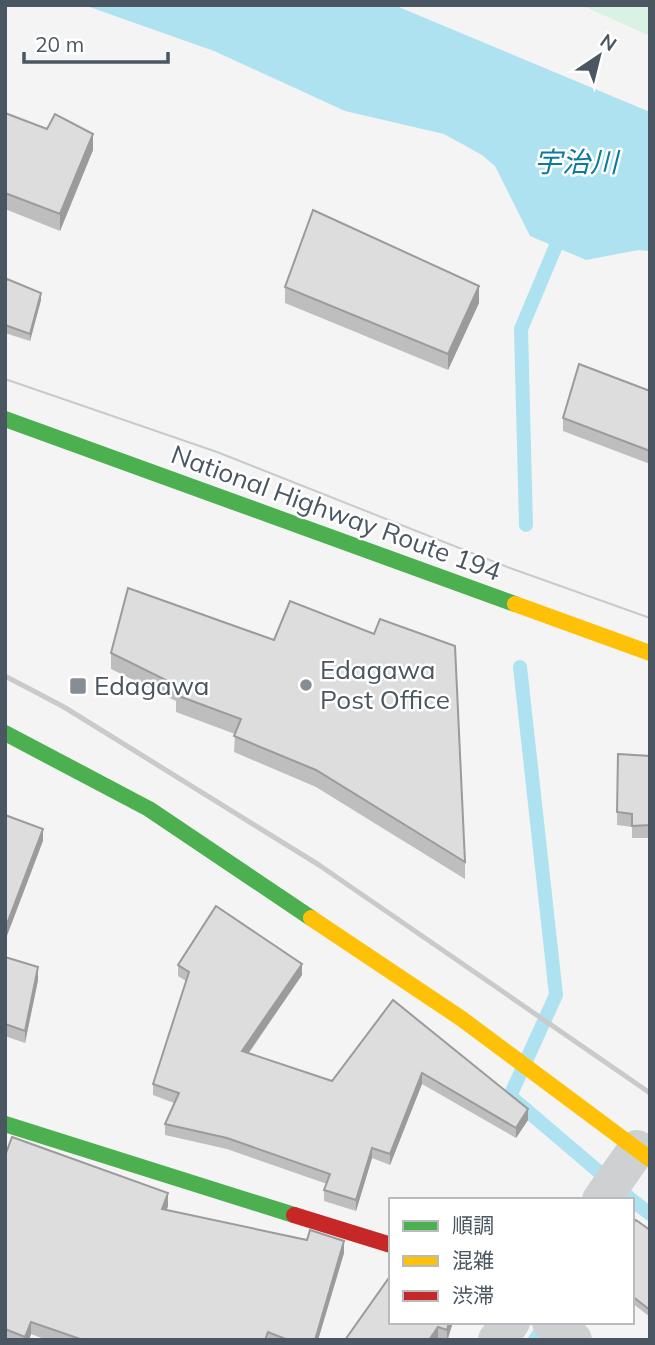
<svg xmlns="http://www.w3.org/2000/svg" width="655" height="1345" viewBox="0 0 655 1345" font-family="Mulish,'Noto Sans JP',sans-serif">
<rect width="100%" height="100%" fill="#f4f4f4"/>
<path fill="#d9f2e3" d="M581,5H650V36Z"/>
<path fill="#aee2f0" d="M84,5H394L650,112V251L638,250L586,260L530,236L495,166L482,155L444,134L345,111L214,51Z"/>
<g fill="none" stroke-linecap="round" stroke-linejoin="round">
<path stroke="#aee2f0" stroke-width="14" d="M526,525L521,329L563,229
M520,667L556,995L510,1096L632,1200
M632,1200L650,1214
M535,1340L547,1322"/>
<path stroke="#ced0d2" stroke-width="38" d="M601,1200L637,1149
M551,1322L573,1340
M497,1340L511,1322"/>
<path stroke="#4caf50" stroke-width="16" d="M5,419L515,604
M5,733L149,809L311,918
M5,1124L294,1215"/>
<path stroke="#ffc107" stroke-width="16" d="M515,604L650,653
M311,918L462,1019L650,1159"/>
<path stroke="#c62828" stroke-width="16" d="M294,1215L391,1245"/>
<path stroke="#c9cacc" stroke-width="2" d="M5,379L217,452L510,568L650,618"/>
<path stroke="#c9cacc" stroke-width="5" d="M5,676L64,707L319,865L650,1093"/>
</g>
<path fill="#bebebf" d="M5,113L93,150L60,231L5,209Z
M5,284L41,300L30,341L5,333Z
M285,287L479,303L448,370L285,303Z
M650,391V464L563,431V418Z
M128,588L465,862V879L316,787L234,752L235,734L176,712V701L111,669V653Z
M618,754L650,756V838H632V827L617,825Z
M5,957L38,980L25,1043L5,1036Z
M178,965L302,975L249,1053L332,1081L393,1000L528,1120L516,1138L422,1084L390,1165L372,1158L356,1211L324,1201V1190L327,1184L227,1149L165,1135V1124L174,1103L153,1095V1084L186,981L178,976Z
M5,1156L168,1206L167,1210L344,1253L318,1340H47L31,1334L29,1340H5Z
M632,1224L650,1230V1317L632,1303Z
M453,1322L448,1340H345Z"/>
<path fill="#9b9b9b" d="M93,134V150L60,231V214Z
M479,286V303L448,370V354Z
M41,293V300L30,341V334Z
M43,829V841L5,941V929Z
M302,964V975L242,1062V1051Z
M38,967V980L25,1043V1031Z
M422,1073V1084L390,1165V1154Z
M528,1109V1120L516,1138V1128Z
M372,1148V1158L356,1211V1200Z
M168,1193V1206L162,1221V1209Z
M344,1241V1253L318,1340H315Z
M31,1322V1334L29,1340H25V1337Z
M449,1322H453L447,1340V1330Z
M438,1327V1340H429Z"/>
<path fill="#ddddde" stroke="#9b9b9b" stroke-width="2" d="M5,113L47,129L55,114L93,134L60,214L5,193Z
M313,210L479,286L448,354L285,287Z
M7,279L41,293L30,334L5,325V284Z
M579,364L650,391V451L563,418Z
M128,588L274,640L290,601L374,634L380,619L455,646L465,862L316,770L234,736L241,719L176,695L178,686L111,653Z
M618,754L650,756V825L632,826V814L617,812Z
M5,815L43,829L5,929Z
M216,906L302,964L242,1051L332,1081L393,1000L528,1109L516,1128L422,1073L390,1154L372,1148L356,1200L324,1190L330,1174L227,1138L165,1124L179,1093L153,1084L189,972L178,965Z
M5,957L38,967L25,1031L5,1024Z
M12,1137L168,1193L162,1209L307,1240L310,1230L344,1241L315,1340H288L268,1332L265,1340H83L31,1322L25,1337L5,1329V1156Z
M636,1220L650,1230V1310L632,1296V1224Z
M391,1275V1322H449L447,1330L438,1327L429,1340H345Z"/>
<g fill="#868d94" stroke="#fff" stroke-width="2.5">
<circle cx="306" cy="685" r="7"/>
<rect x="69" y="677" width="18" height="18" rx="3.5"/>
</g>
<g text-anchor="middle" stroke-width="5" stroke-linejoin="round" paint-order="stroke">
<g font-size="26" fill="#4a5661" stroke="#fff">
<text transform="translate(336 513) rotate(20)" y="9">National Highway Route 194</text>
</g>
<g font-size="26" fill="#4a5661" stroke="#fff" text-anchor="start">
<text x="320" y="679">Edagawa<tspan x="320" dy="30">Post Office</tspan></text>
<text x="94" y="695">Edagawa</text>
</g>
<g font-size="28" font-style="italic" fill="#0c7c9b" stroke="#fff">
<text x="576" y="172">宇治川</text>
</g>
</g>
<rect width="655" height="1345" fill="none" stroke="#4a5661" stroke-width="14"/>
<rect x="389" y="1198" width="245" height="126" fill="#ffffff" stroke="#b7bbc0" stroke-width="2"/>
<rect x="403" y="1221" width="35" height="10" fill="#4caf50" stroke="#b7bbc0" stroke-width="2"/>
<text x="452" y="1233" font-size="21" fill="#4a5661">順調</text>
<rect x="403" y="1256" width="35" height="10" fill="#ffc107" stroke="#b7bbc0" stroke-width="2"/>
<text x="452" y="1268" font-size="21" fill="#4a5661">混雑</text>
<rect x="403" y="1291" width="35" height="10" fill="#c62828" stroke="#b7bbc0" stroke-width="2"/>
<text x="452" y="1303" font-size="21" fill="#4a5661">渋滞</text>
<g transform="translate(599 56) rotate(35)" stroke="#ffffff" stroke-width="5" paint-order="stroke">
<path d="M0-5L12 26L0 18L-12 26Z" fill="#4a5661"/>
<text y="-10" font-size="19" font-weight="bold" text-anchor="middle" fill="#4a5661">N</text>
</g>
<path d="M24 52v10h144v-10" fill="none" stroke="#4a5661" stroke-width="3.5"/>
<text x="35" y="52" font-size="21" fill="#4a5661" stroke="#ffffff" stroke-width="5" paint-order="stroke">20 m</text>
</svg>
